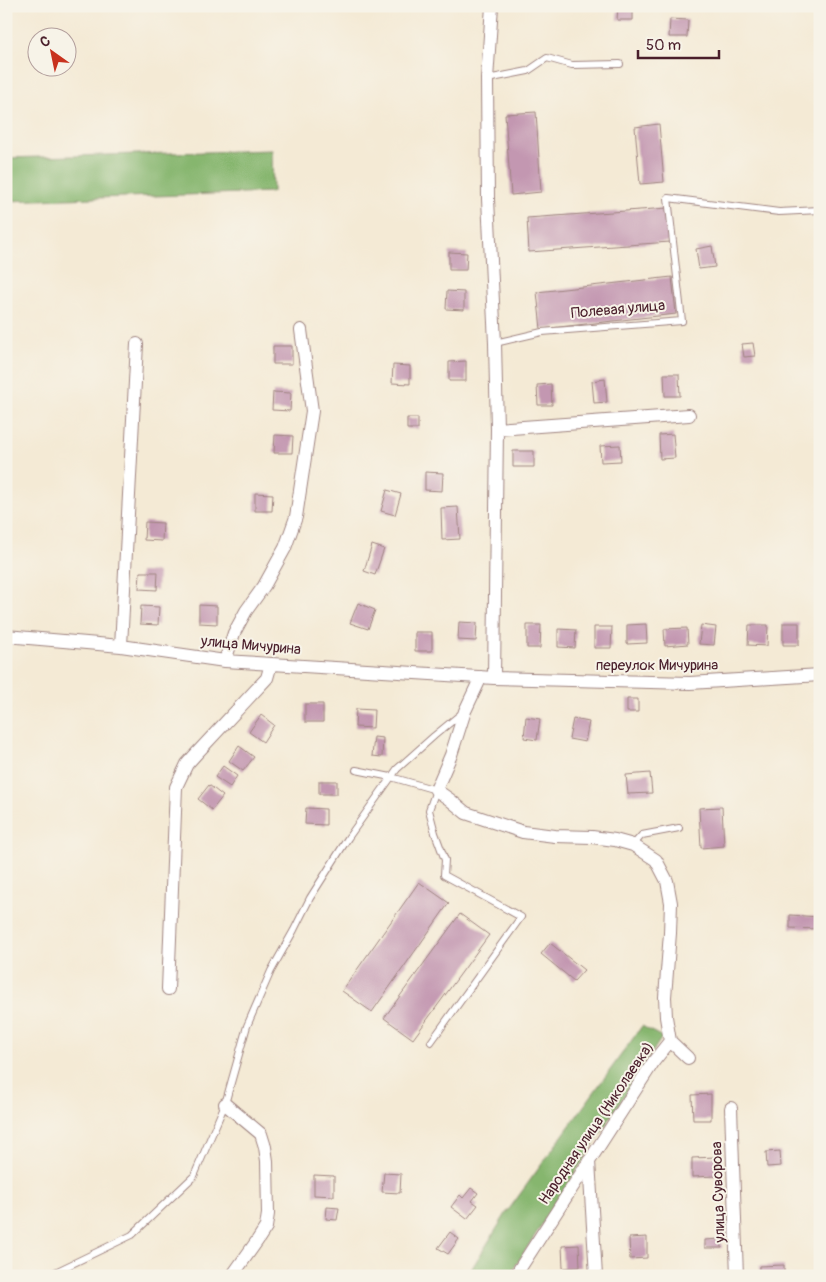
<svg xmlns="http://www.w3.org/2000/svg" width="826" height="1282" viewBox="0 0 826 1282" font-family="Pangolin,sans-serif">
<rect width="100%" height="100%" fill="#f7f3e8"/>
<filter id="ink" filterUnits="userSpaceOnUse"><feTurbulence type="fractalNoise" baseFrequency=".02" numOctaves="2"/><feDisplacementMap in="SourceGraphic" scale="10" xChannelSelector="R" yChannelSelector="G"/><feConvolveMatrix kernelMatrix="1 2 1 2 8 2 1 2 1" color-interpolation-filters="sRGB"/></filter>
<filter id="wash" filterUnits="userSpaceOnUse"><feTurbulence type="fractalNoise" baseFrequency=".0096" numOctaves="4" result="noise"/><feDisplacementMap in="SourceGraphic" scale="20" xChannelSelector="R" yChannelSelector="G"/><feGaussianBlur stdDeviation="1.12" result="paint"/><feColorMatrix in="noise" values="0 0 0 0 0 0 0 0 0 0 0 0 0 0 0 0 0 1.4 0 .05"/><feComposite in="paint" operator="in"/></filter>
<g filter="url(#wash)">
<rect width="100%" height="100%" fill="#f4ead5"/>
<path fill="#86b66e" stroke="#686a4c" d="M272,150L273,192L6,201V158Z
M642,1026L662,1037L509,1276H467L507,1212Z"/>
<g id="blocks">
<path fill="#c397b1" d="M618,6H633V20H617Z
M670,19L688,20L687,37H669Z
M536,112L541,192L511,195L505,114Z
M659,124L664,182L640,184L635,127Z
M668,208L670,242L529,252L527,218Z
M712,246L715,267L699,269L696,249Z
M449,252L467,253L466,270H449Z
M672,277L676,314L541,329L537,292Z
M447,291L464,292V310L446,309Z
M753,343L755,356L744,357L742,344Z
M273,346H292V364H273Z
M466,361V381H449V362Z
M393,365L410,366V384L392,383Z
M664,374H679L680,396H665Z
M605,379L607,402L594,403L592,381Z
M551,384L552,405H538L537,385Z
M273,392L291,393L290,411L272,410Z
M407,418H418V429H407Z
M673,434L675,458L660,459L659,435Z
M275,435L293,436L292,453H274Z
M620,445L621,461L601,462L600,446Z
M513,451H534V467H513Z
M425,472L443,473L442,491L425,490Z
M387,490L401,494L395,515L381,511Z
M255,493L273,494L272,511H255Z
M458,507L460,539L442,540L441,508Z
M145,522L163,523L162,541L144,540Z
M372,545L384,549L375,575L364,571Z
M140,572H158L157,590L139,589Z
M358,603L375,610L368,629L350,623Z
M199,605L217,606V624L199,623Z
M141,606L159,607L158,625L140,624Z
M459,622L477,623L476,641L458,640Z
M783,623H799V645H783Z
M646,624L647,643L627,644V625Z
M527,625H541L540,648H527Z
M701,625L716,627L714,645L699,644Z
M749,625H768L767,646L748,645Z
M594,627H612L611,648H594Z
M687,628L688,644L665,646L664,629Z
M558,629L576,630L575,648L558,647Z
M415,632H432V651H415Z
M627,699H638V712H627Z
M305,704H323V722H305Z
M356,709L374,710L373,728L355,727Z
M261,715L274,725L263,742L249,732Z
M526,717L540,719L537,740L524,738Z
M573,719L589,722L585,742L569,739Z
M374,737L383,738L382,757L372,756Z
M239,746L254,757L243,771L229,761Z
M223,766L237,776L230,787L215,777Z
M650,773L652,793L628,794L626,775Z
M319,781H337V794H319Z
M209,785L223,796L212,810L198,799Z
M722,807L724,846L701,848L699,808Z
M306,808L326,809V825L305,824Z
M419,882L449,903L372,1012L342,991Z
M460,914L489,935L413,1039L384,1018Z
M790,915L819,917L818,929L790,928Z
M550,943L584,970L574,981L541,954Z
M711,1094V1120H693L692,1095Z
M780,1151L781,1166L767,1167L766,1152Z
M716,1157V1176L692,1177V1158Z
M384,1173L401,1174L400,1193L382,1192Z
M314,1175L334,1176V1196L314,1195Z
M471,1188L478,1193L472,1201L478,1205L467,1219L451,1207L460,1195L463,1198Z
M327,1207L339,1208L337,1220L326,1219Z
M450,1232L459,1239L448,1254L438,1248Z
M647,1237V1258L630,1259L629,1238Z
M721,1239L722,1248H705V1240Z
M579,1245L580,1267L563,1268L562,1246Z
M784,1265V1276H759V1266Z"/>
</g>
</g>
<g filter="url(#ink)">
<use href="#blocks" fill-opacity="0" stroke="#9f8480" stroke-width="1"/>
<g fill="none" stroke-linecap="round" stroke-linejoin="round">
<defs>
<path id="service" d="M487,79L528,71L547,58L572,65L620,64
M495,343L542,332L682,321L668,198L779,212L820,210
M356,770L391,777L436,790L429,810L435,833L445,860L444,875L521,917L431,1042
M633,845L642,835L679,828
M47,1276L132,1235L194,1176L225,1104L247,1026L271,971L294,930L310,898L348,838L397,769L434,736L462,713"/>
<path id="minor" d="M492,6L487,79L488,199L495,343L497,429L494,678
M497,429L689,415
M6,636L121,646L225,661L494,678L690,683L820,675
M121,646L137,344
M225,661L234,633L246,611L264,586L285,548L296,517L312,411L301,330
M481,677L465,711L451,755L436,790L449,799L466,813L523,832L555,836L592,837L615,840L633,845L656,860L667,881L671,903L670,933L665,997L666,1017L670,1041L654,1061L515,1276
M168,989L176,787L187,764L196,754L267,678L271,664
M670,1041L688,1058
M225,1104L261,1134L265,1147L267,1161L268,1214L266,1227L257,1241L232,1276
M731,1108L737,1276
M589,1161L596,1276"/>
</defs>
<use href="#service" stroke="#9f8480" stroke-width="8"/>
<use href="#minor" stroke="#9f8480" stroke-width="14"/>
<use href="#service" stroke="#fff" stroke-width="6"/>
<use href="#minor" stroke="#fff" stroke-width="12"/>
</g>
</g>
<g text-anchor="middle" stroke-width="4" stroke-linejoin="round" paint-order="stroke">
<g font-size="15" fill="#4a1f2b" stroke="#f7f3e8">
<text transform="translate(618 309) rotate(-5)" y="5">Полевая улица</text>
<text transform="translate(251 645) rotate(5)" y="5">улица Мичурина</text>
<text x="657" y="670">переулок Мичурина</text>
<text transform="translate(596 1123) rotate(-56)" y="5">Народная улица (Николаевка)</text>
<text transform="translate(718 1192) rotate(-92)" y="5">улица Суворова</text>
</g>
</g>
<rect width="826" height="1282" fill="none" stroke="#f7f3e8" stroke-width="25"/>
<g transform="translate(52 52) rotate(327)"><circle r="24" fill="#f7f3e8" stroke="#b29e9c"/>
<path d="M0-4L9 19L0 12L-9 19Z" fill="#c8321e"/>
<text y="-8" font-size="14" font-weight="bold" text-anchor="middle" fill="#4a1f2b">С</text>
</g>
<path d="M638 50v8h81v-8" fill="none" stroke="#4a1f2b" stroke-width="2.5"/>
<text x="646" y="50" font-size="15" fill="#4a1f2b" stroke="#f7f3e8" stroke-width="4" paint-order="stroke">50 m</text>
</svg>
